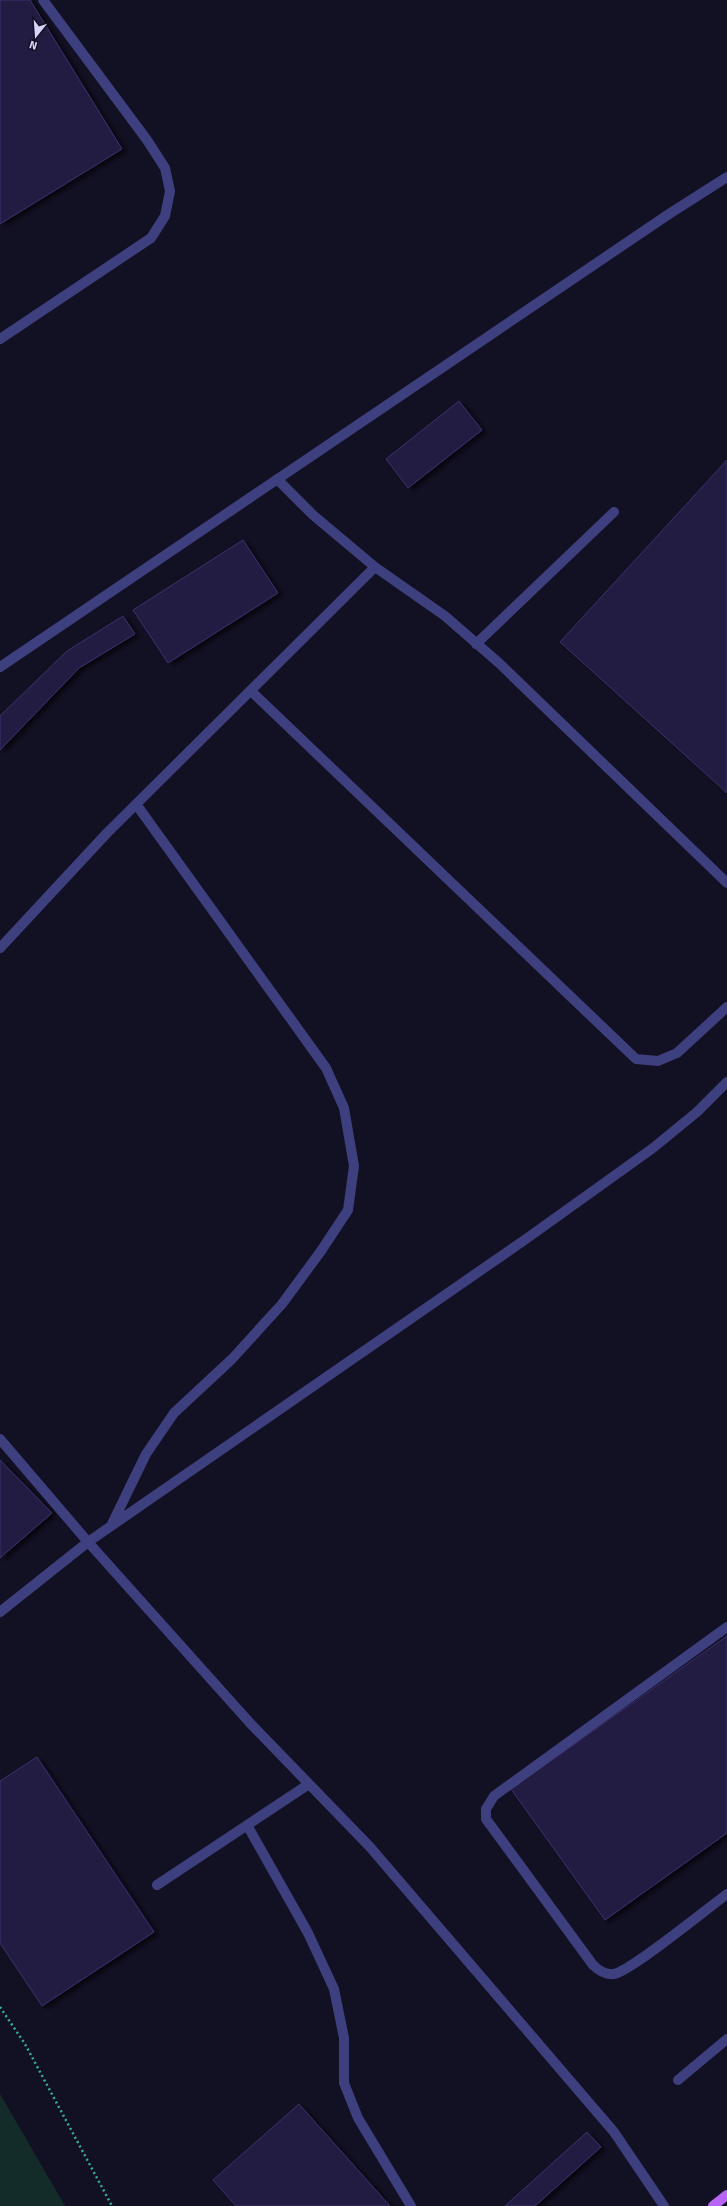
<svg xmlns="http://www.w3.org/2000/svg" width="727" height="2206" viewBox="0 0 727 2206" font-family="Signika,sans-serif">
<defs>
<filter id="shadow"><feDropShadow dx="4.5" dy="2.5" stdDeviation="2" flood-color="#0009"/></filter>
</defs>
<rect width="100%" height="100%" fill="#121023"/>
<path fill="#132c2a" d="M0,2094L65,2206H0Z"/>
<path fill="#231d42" stroke="#3a316c" filter="url(#shadow)" d="M0,0H30L122,149L0,224Z
M459,401L482,430L408,488L386,459Z
M727,460V793L560,642Z
M243,540L278,593L168,663L133,610Z
M123,616L135,634L79,668L0,750V716L67,651Z
M0,1460L52,1513L0,1558Z
M727,1636V1833L605,1920L511,1789Z
M37,1757L154,1932L42,2006L0,1943V1781Z
M299,2104L390,2206H236L213,2180Z
M587,2132L601,2147L535,2206H505Z"/>
<g fill="none" stroke-linecap="round" stroke-linejoin="round">
<path stroke="#38ada1" stroke-width="2.5" stroke-dasharray="2 3" stroke-linecap="butt" d="M0,2007L25,2044L112,2206"/>
<path stroke="#3e3f7e" stroke-width="10" d="M0,339L151,238L165,216L170,191L165,168L147,140L43,0
M277,479L313,515L375,567L445,616L499,663L727,883
M476,644L614,512
M0,667L669,214L727,177
M251,691L636,1059L658,1061L677,1053L727,1007
M0,948L107,833L375,567
M0,1439L88,1542L250,1723L370,1847L614,2132L664,2206
M112,1524L146,1454L174,1413L232,1359L282,1304L321,1251L348,1210L354,1166L344,1108L326,1068L136,804
M0,1612L88,1542L526,1239L653,1148L697,1112L727,1082
M727,1627L494,1796L486,1809V1819L593,1965C599,1971 605,1975 614,1974C631,1971 708,1908 727,1894
M247,1825L308,1933L334,1989L344,2038V2083L358,2118L411,2206
M157,1885L309,1784
M678,2080L727,2039"/>
<path stroke="#b864f4" stroke-width="10" d="M713,2206L727,2195"/>
</g>
<g transform="translate(36 36) rotate(197)" stroke="#121023" stroke-width="3" paint-order="stroke">
<path d="M0-3L7 15L0 10L-7 15Z" fill="#d7d4fc"/>
<text y="-6" font-size="11" font-weight="bold" text-anchor="middle" fill="#d7d4fc">N</text>
</g>
</svg>
